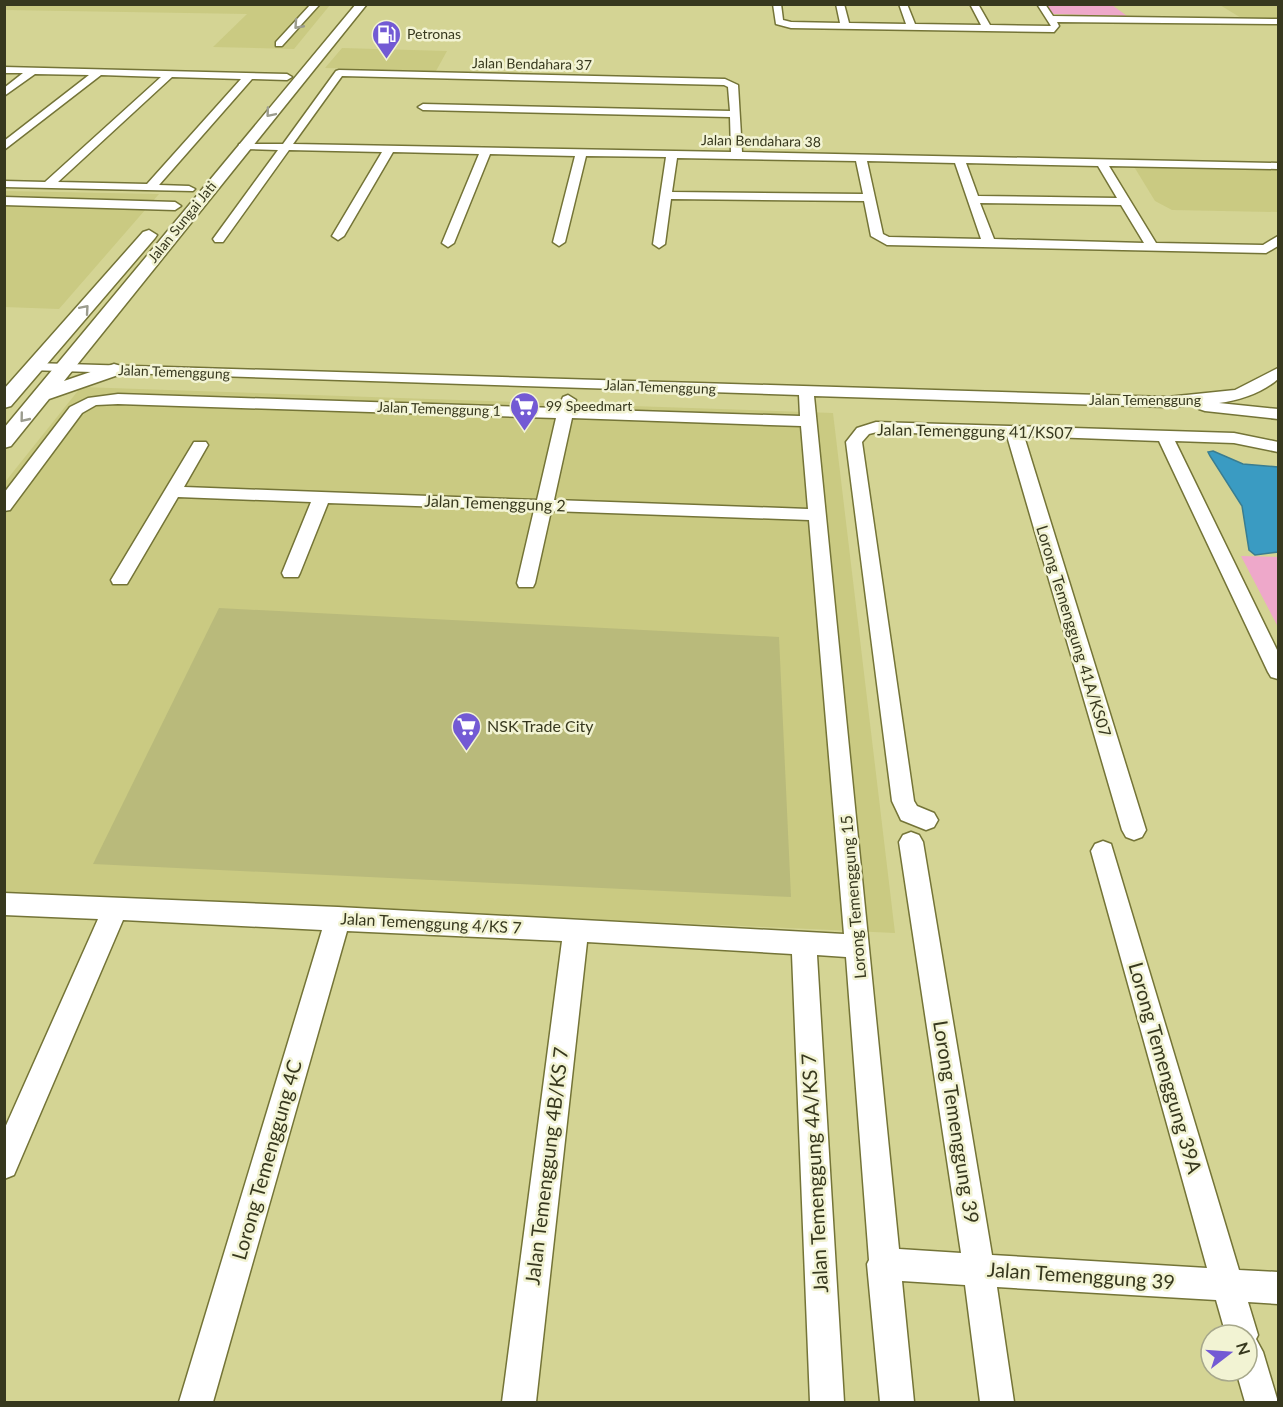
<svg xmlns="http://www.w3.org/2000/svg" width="1283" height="1407" viewBox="0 0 1283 1407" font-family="Lato,sans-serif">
<rect width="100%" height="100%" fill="#d4d494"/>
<path fill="#caca82" d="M5,4L330,5L294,49L213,47L247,14L5,10Z
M1220,5H1278V21H1246Z
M342,48L447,51L436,71L325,68Z
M1133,165L1278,168V212L1172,210L1155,201Z
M5,191L159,194L59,309L5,307Z
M81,387L833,413L895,933L5,892V482Z"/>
<path fill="#eea8ca" d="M1046,5H1112L1127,16L1053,14Z
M1241,556L1278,557V627Z"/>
<path fill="#3a9bc2" stroke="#397d91" stroke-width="1.5" d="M1213,451L1243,464L1278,467V552L1255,555L1249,550L1242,506L1210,456L1208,452Z"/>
<path fill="#b9ba7b" d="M219,608L779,637L791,897L93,864Z"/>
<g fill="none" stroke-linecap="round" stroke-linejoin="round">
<defs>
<path id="minor" d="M311,4H320L282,46H276V42Z
M773,4H781L783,20L791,22L840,23L836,4H844L849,23L906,24L899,4H907L915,24L981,25L970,4H978L990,25L1051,26L1037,4H1045L1053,16L1278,19V24L1057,22L1059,26L1054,32L791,28L776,24Z
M4,67L287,74L292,77L287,80L252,79L159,185L189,186L195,189L193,191L4,187V181L45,182L161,77L101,75L4,150V141L89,75L35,74L4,96V88L23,73H4ZM172,77L241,79L147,184L58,182Z
M339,70L725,79L738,85L742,152L1278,163V169L1109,166L1156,243L1263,245L1278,236V246L1266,253L887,245L871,236L864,201L671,199L665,244L659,248L653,244L666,157L586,156L565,242L559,246L553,242L575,156L490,154L454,243L448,247L442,243L479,154L393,152L344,236L338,240L332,236L382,152L289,150L223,242H215L213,239L278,150L243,149L239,148V144H283L336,71ZM342,76L724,85L728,87L730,111L423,104L418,107L423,110L730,117L731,152L293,144ZM677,158L856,161L863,194L672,192ZM867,161L955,163L981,239L889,237L883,234ZM966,163L1098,166L1117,198L978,196ZM980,203L1121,205L1144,243L994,239Z
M4,197L175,202L181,206L175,210L4,205Z
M34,363L1167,397L1235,390L1278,368V379C1262,393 1240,400 1219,403L1278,409V419L1205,411L1199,409L1198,405L1167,407L814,396L899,1249L961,1253L899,842L903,835L911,832L919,835L923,842L992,1255L1207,1268L1091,851L1095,844L1103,841L1111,844L1239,1270L1278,1272V1304L1248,1302L1258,1335L1256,1339L1263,1352L1278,1402H1245L1236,1371H1247V1335H1226L1216,1300L997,1287L1014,1402H980L965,1285L902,1281L914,1402H880L867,1264L869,1260L846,957L817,955L844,1402H810L792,954L587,942L536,1402H502L562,941L347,931L213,1402H179L322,930L123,920L14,1175L4,1179V1130L98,919L4,915V893L338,907L844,934L809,520L551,511L535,583L533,587H519L517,583L534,510L328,503L300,573L298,577H284L282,573L311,502L178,497L127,584H113L111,580L194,442H206L208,445L184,487L537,500L556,418L118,404L96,405L82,413L10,510L4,511V493L70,407L88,398L118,394L558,408L563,397L568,395L576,400L574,409L800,416L799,395L29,370L27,367ZM572,418L801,426L808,509L554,500Z
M876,422L1234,433L1278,442V452L1234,443L1175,441L1278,652V679L1271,677L1268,672L1159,441L1024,436L1146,830L1142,837L1134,840L1126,837L1122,830L1007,436L877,432L869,434L862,442L914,801L917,806L934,813L938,820L934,827L926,830L901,820L892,801L846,442L857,428Z"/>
<path id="major" d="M356,4H367L64,381L114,364L121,366L124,370L121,374L49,399L11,446L4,448V428Z
M149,230L157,235L155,238L11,406L4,408V389L143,232Z"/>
</defs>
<use href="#minor" stroke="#747437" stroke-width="3"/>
<use href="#major" stroke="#747437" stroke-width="3"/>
<use href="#minor" fill="#fff" fill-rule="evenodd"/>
<use href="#major" fill="#fff" fill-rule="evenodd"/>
</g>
<defs><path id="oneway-chevron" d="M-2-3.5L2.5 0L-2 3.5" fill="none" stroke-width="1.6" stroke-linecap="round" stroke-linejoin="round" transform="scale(1.5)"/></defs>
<g stroke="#9b9c8e">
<use href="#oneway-chevron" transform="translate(298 25) rotate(132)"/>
<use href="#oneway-chevron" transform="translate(270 113) rotate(130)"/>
<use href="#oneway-chevron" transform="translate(85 309) rotate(-49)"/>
<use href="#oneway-chevron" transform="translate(24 418) rotate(129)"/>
</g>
<defs>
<symbol id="fuel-pin" viewBox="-11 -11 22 30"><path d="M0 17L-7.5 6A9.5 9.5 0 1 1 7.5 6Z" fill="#735ad4" stroke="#f2f3d3"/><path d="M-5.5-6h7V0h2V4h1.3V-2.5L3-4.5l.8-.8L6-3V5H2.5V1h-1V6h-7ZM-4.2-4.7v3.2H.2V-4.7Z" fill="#fff"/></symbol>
<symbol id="supermarket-pin" viewBox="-11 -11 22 30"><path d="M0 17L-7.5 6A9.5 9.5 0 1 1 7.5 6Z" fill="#735ad4" stroke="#f2f3d3"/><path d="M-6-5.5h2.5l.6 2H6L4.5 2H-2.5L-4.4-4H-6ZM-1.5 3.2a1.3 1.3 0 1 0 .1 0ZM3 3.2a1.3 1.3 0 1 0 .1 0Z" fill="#fff"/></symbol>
</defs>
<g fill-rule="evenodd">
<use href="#fuel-pin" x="370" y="18" width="33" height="45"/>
<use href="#supermarket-pin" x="508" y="390" width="33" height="45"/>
<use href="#supermarket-pin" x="450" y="710" width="33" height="45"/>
</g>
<g text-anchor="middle" stroke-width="5" stroke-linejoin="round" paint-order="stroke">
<g font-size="14" fill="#37381e" stroke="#f2f3d3" text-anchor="start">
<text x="407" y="39">Petronas</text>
<text x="546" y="411">99 Speedmart</text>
</g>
<g font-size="14" fill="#37381e" stroke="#f2f3d3">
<text transform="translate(532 64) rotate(1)" y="5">Jalan Bendahara 37</text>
<text transform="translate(761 141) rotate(1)" y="5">Jalan Bendahara 38</text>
<text transform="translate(182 222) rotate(-51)" y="5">Jalan Sungai Jati</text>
<text transform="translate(174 372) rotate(2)" y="5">Jalan Temenggung</text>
<text transform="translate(660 387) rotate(2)" y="5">Jalan Temenggung</text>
<text x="1145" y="405">Jalan Temenggung</text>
<text transform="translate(439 409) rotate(2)" y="5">Jalan Temenggung 1</text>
</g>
<g font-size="16" fill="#37381e" stroke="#f2f3d3">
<text transform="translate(975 431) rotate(1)" y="6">Jalan Temenggung 41/KS07</text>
<text transform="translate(495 503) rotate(2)" y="6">Jalan Temenggung 2</text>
<text transform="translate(1074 631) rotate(73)" y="6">Lorong Temenggung 41A/KS07</text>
<text transform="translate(853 897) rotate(-95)" y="6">Lorong Temenggung 15</text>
<text transform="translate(431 923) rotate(3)" y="6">Jalan Temenggung 4/KS 7</text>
</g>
<g font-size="16" fill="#37381e" stroke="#f2f3d3" text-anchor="start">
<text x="487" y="732">NSK Trade City</text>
</g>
<g font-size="20" fill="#37381e" stroke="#f2f3d3">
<text transform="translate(1165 1068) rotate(74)" y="7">Lorong Temenggung 39A</text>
<text transform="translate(956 1122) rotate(81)" y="7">Lorong Temenggung 39</text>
<text transform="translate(267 1160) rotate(-74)" y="7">Lorong Temenggung 4C</text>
<text transform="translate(547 1166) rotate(-83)" y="7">Jalan Temenggung 4B/KS 7</text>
<text transform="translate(815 1173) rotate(-93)" y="7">Jalan Temenggung 4A/KS 7</text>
<text transform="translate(1081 1276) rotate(4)" y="7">Jalan Temenggung 39</text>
</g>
</g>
<rect width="1283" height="1407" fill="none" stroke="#37381e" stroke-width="12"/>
<g transform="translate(1229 1353) rotate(73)"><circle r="28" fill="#f2f3d3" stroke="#a7a88b" stroke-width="1.5"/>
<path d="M0-4.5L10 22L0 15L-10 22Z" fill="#735ad4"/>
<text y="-9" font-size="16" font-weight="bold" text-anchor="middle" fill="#37381e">N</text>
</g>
</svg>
